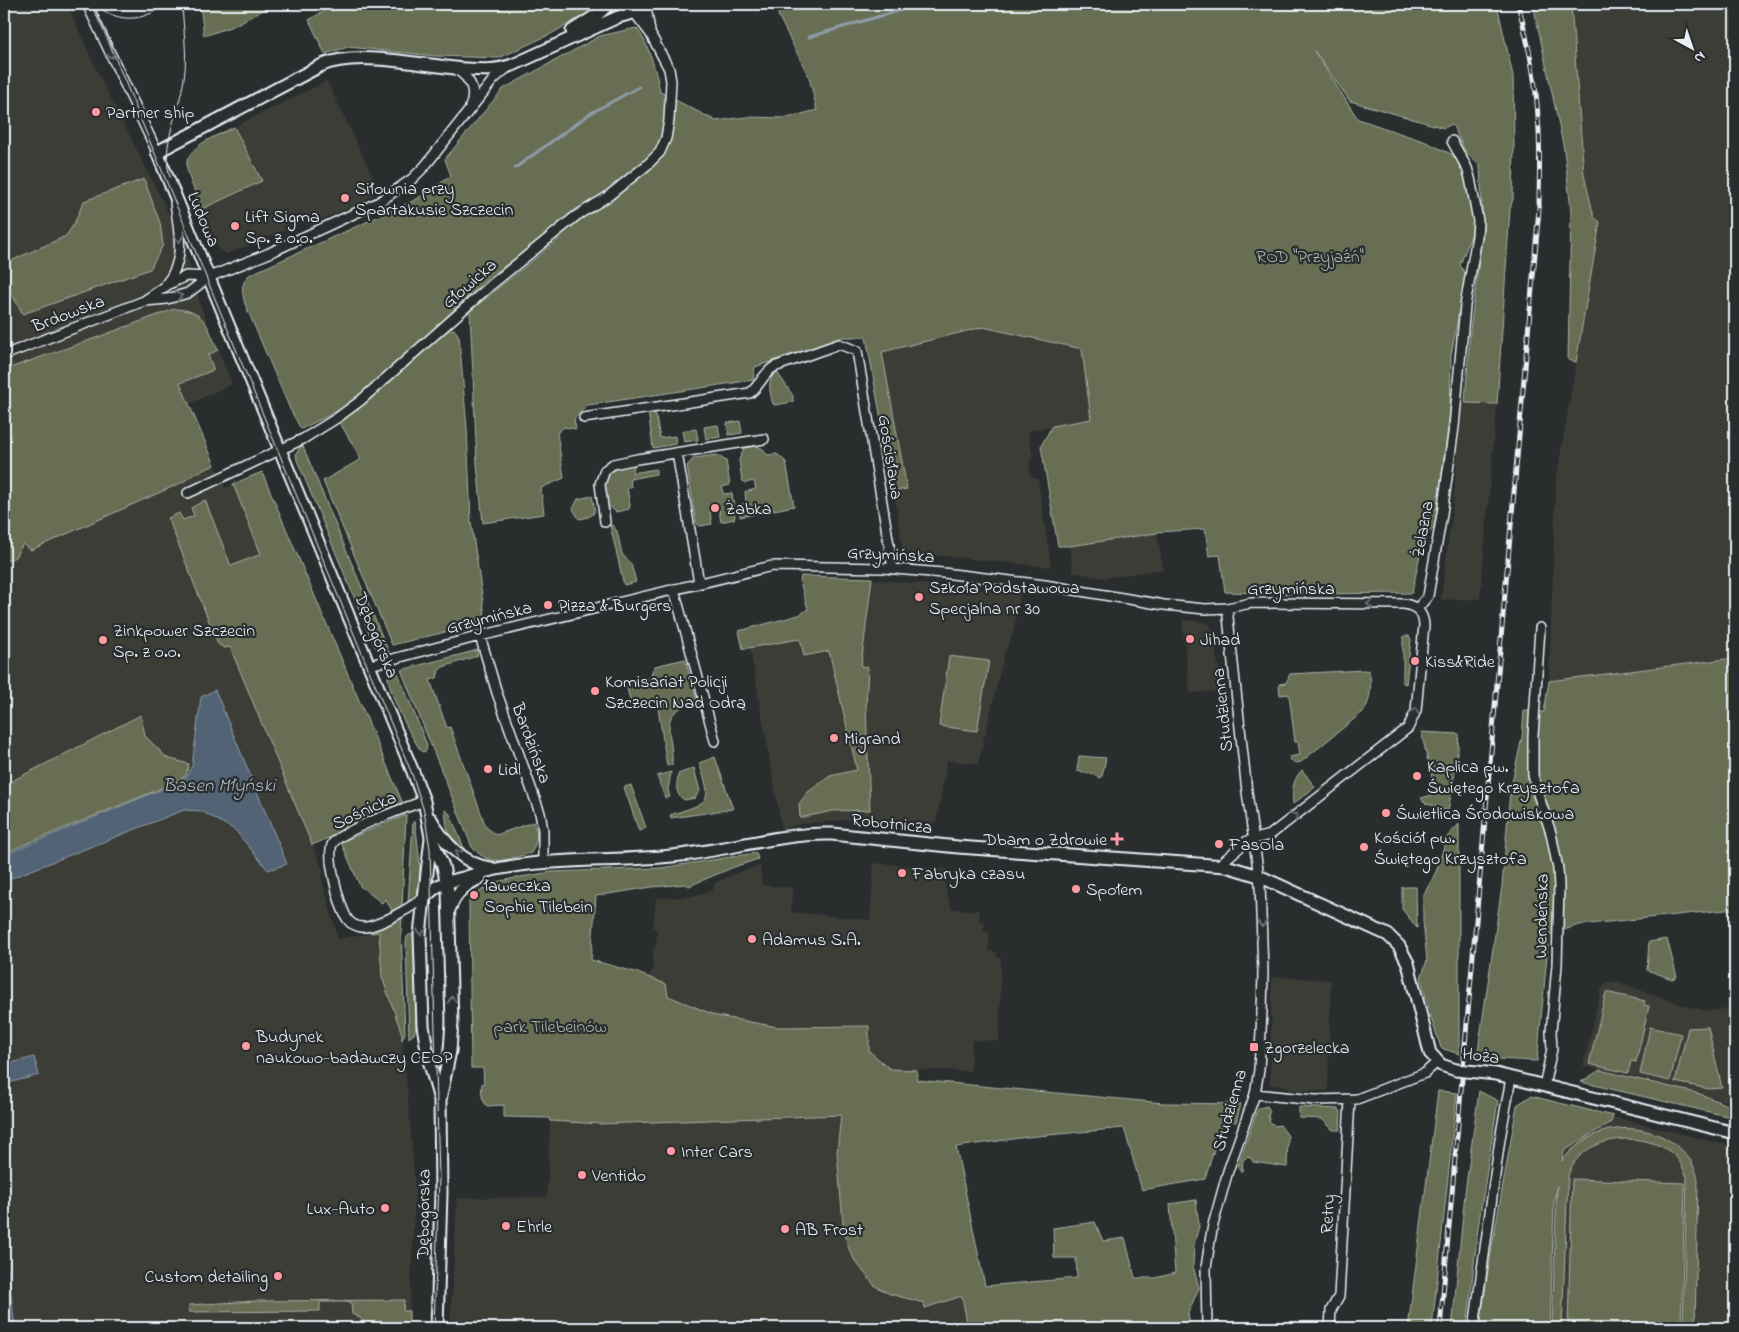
<svg xmlns="http://www.w3.org/2000/svg" width="1739" height="1332" viewBox="0 0 1739 1332" font-family="'Indie Flower',sans-serif">
<rect width="100%" height="100%" fill="#2a2d2e"/>
<filter id="ink" filterUnits="userSpaceOnUse"><feTurbulence type="fractalNoise" baseFrequency=".02" numOctaves="2"/><feDisplacementMap in="SourceGraphic" scale="10" xChannelSelector="R" yChannelSelector="G"/><feConvolveMatrix kernelMatrix="1 2 1 2 8 2 1 2 1" color-interpolation-filters="sRGB"/></filter>
<g filter="url(#ink)">
<path fill="#3d3c38" d="M4,4H67L96,69L166,208L190,264L200,305L232,384L189,404L225,488L262,472L320,609L230,647L324,873L321,876L338,939L379,932L382,977L402,1034L410,1122L415,1189L409,1328H15L4,1234Z
M1571,4H1735V658L1549,681L1556,481L1600,223L1594,217L1584,175Z
M327,81L379,190L363,202L306,226L304,222L227,254L218,249L202,209L262,181L234,127Z
M983,327L1082,349L1092,419L1028,431L1033,459H1029L1031,477L1038,479L1051,567L903,552L894,491L907,488L882,352Z
M1465,403L1497,404L1480,599L1441,600L1453,505L1461,414L1462,405Z
M1157,533L1163,569L1104,578L1073,572L1070,546Z
M814,579H871L1020,594L1013,633L1004,655L978,764L947,760L936,823L911,821L846,820L801,824L782,829L750,648L799,638L815,613Z
M1182,620L1204,622L1211,626L1223,691L1190,693Z
M874,863L947,869L945,887L952,909L980,911L979,921L985,922L983,932L990,933L988,951L997,952V957L1001,958L999,1041L972,1040L970,1071L890,1069L869,1051V1026L778,1027L717,1016L668,996L649,977L653,970V947H656L657,930L653,927L656,898L689,897L712,891L715,883L719,881L742,871L760,866L762,885L793,888L791,912L870,920Z
M1272,977L1331,980L1328,1091L1290,1090L1285,1086L1270,1085Z
M1613,982L1621,983L1688,1007L1708,1011L1726,1009L1735,1006V1104L1638,1077L1583,1066L1601,990L1605,984Z
M1528,1096L1735,1147V1328H1497Z
M841,1115L837,1152L843,1224L848,1247L855,1261L875,1286L890,1294L924,1303L962,1295L968,1328H450L457,1198L547,1197L550,1121L601,1124Z"/>
<path fill="#686e53" stroke="#a8b0a6" d="M200,4H275L233,26L204,36Z
M327,4H599L595,9L551,34L499,58L436,56L348,47L325,54L309,20L329,8Z
M794,4H1497L1513,76L1514,147L1513,199L1510,209L1497,404L1465,403L1470,331L1483,229L1480,166L1466,153L1452,124L1444,128L1350,101L1314,51L1358,119L1426,142L1453,155L1463,169L1473,216L1472,233L1460,265L1466,275L1451,355L1450,413L1435,526L1423,540L1412,593L1300,594L1225,592L1220,555L1209,556L1205,529L1157,532V533L1070,546H1058L1041,446L1052,426L1091,419L1082,349L983,327L882,352L907,489L894,491L866,337H843L755,367L753,380L588,405L574,419L576,429L564,427L557,433L564,478L541,488L544,514L483,523L477,464L470,311L558,240L551,231L485,281L387,372L342,409L301,429L290,409L245,304C242,292 240,285 249,275L415,200L451,176L445,159L503,89L600,36L636,28C647,38 658,77 660,92L716,121L746,117L786,118L817,110L809,77L778,15L780,10Z
M1533,4H1571L1584,175L1594,217L1600,222L1576,362L1568,360L1571,210L1564,149Z
M234,127L262,181L202,209C197,196 190,182 187,169C183,146 218,136 234,127Z
M144,179L160,223L163,245L150,269L23,314L4,280V264L66,236L74,224L84,201Z
M174,309C206,310 207,326 218,350L208,355L214,370L180,383L215,465L194,474L183,482L31,550L23,544L15,557L4,562V370L90,340Z
M454,329L459,336L467,429L471,522L486,622L392,645L323,481L361,459L340,423L375,395L447,331Z
M777,372L793,396V402L775,405L773,404C770,393 766,379 777,372Z
M648,410L655,412L660,438L675,436L676,444L653,448Z
M740,421L742,433L729,435L727,423Z
M718,425L720,437L706,439L704,427Z
M696,429L698,440L684,442L682,431Z
M302,444L389,653C382,653 378,651 374,645L297,460L296,454Z
M754,445L763,449L767,455L777,454L786,462L794,506L740,517L739,505L746,503L745,492L756,489L754,481L745,483L742,480L739,460L744,448Z
M717,455L726,461L730,485L722,487L723,494L732,493L735,517L734,519L721,522L719,510L710,512L712,524L700,526L696,523L687,466L694,458Z
M635,464L632,473L656,469V474L630,479L631,487L627,488L630,505L629,509L616,512L610,507H606C602,478 604,469 635,464Z
M262,472L404,806L312,845L230,647L224,648L218,644L168,518L179,513L183,520L194,516L191,508L205,500L231,566L261,554L233,484Z
M592,496C596,513 597,516 579,519L573,509L578,499Z
M610,525H612L617,531L622,554L631,564L636,582L624,585Z
M801,576L872,578L861,666L868,667L866,707L870,810L832,811L800,818L799,804L808,792L830,776L857,770L829,651L804,656L801,642L799,639L743,649L739,631L799,615L808,609L800,582Z
M1404,636H1409L1411,639L1406,684L1403,683V637Z
M478,650L477,656L443,667L439,670L437,678L430,680L447,728L450,727L486,827L496,835L533,822C539,832 537,844 531,853C506,859 492,869 472,847L401,670Z
M949,656L989,661L977,731L939,726Z
M1735,658V909L1579,925L1549,935L1537,1061L1477,1058L1502,886L1510,791L1522,738L1524,711L1544,712L1549,681Z
M685,659L697,700C654,716 674,730 672,765L667,766L657,701L631,704L626,684L650,678L653,669L655,666Z
M391,667L395,674L398,673L427,745L426,751L422,752C411,738 390,695 388,678C388,673 390,670 391,667Z
M1364,670L1369,671C1372,683 1371,700 1364,711L1301,762C1295,764 1291,763 1289,757L1300,755L1298,742H1295L1289,694L1280,695L1279,684L1286,683L1290,674Z
M141,715L145,736L167,758L189,764L186,775L179,781L4,853V785Z
M1421,732L1459,734L1457,761L1448,811L1425,803L1421,798L1436,794Z
M1079,756L1106,758L1102,776L1099,778L1093,774L1077,771Z
M715,757L733,809L671,818L670,815C709,802 714,804 699,763Z
M694,768L700,791L695,798L685,800C674,795 677,784 678,774Z
M1302,770L1315,787L1293,804C1292,790 1292,781 1302,770Z
M671,772L668,790L670,797L665,798L657,776Z
M631,785L646,828L639,831L624,787Z
M445,810L450,814L466,853C448,840 447,831 445,810Z
M406,815L402,907L393,912L385,899L382,903L360,886L341,842Z
M413,822H415C417,839 424,879 416,894C414,898 411,901 408,903Z
M1459,824V1054L1441,1048L1431,1018L1421,978L1427,960L1423,921V896L1436,872L1447,837Z
M756,853L758,859L734,867L689,886L686,884L652,887L596,896L591,960L635,972L666,984L668,996L717,1016L778,1027L869,1026V1051L890,1069L917,1070V1080L1163,1103L1241,1104L1236,1122L1223,1120L1205,1179L1142,1190L1124,1128L1027,1137L956,1147L985,1286L1077,1278L1076,1258H1054L1053,1228L1095,1222L1103,1241L1125,1238L1135,1278H1155L1175,1273L1170,1204L1196,1200L1199,1226L1194,1245L1193,1266L1199,1288L1188,1313L1190,1328H968L962,1296L925,1308L924,1303L890,1294L875,1286L855,1261L848,1247L843,1224L837,1152L841,1115L601,1124L550,1121L549,1118L504,1117V1105L487,1106C481,1099 481,1092 482,1084L484,1083L483,1068H471L469,901L483,889L496,882L520,877L552,872L661,868Z
M1402,887H1416L1417,928L1402,909Z
M402,915L401,933L405,1033L402,1040V1034L382,977L379,932L371,933V929Z
M415,934L416,1026L414,1034L409,1038L406,943L407,937L409,935Z
M1667,939L1677,977L1672,979L1647,970L1649,942Z
M1606,992L1645,1001L1644,1005L1649,1006L1636,1062L1631,1061L1628,1073L1589,1064Z
M1650,1027L1681,1034L1670,1081L1640,1074Z
M1708,1027L1722,1088L1709,1089L1675,1082L1688,1028Z
M1600,1070L1700,1094L1735,1108V1118L1581,1082Z
M1438,1091L1457,1093L1432,1328H1408Z
M1479,1091L1498,1101L1478,1228L1467,1328H1452L1465,1193Z
M1531,1096L1613,1116L1611,1122L1564,1151L1562,1161C1572,1148 1586,1137 1602,1132C1639,1120 1690,1139 1698,1179L1695,1328H1683L1687,1177C1683,1169 1681,1161 1673,1154C1643,1129 1579,1135 1568,1176L1562,1328H1552L1557,1186L1554,1203L1550,1328H1480L1488,1270L1517,1105Z
M1267,1106L1270,1111L1268,1116L1270,1122L1275,1126L1280,1125L1288,1136L1287,1167L1253,1162L1251,1158L1247,1157L1243,1160L1242,1171H1240L1238,1166L1256,1113L1259,1108Z
M1299,1107L1339,1109L1341,1112L1340,1130H1333L1322,1119L1299,1118Z
M1572,1179L1685,1183L1681,1328H1568Z
M404,1300L403,1311H409V1328H369L360,1318L352,1314L351,1302H320V1311L189,1312V1305L254,1301Z"/>
<path fill="#516474" stroke="#8d9ca9" d="M215,690L287,864L268,870L235,830L201,811L184,810L4,881V855L179,782L187,776L192,766L201,697Z
M34,1057L39,1075L4,1084V1065Z
M4,1234L15,1328H4Z"/>
<g fill="none" stroke-linecap="round" stroke-linejoin="round">
<path stroke="#8d9ca9" stroke-width="3" d="M809,37L901,10L913,4
M515,168L591,113L639,87"/>
<defs>
<path id="minor" d="M87,4L157,152
M646,7L650,31
M454,68C470,77 477,90 470,107
M166,284C186,261 179,231 175,203
M144,301L167,299L188,293L209,277L267,254L379,202L412,179L425,166L494,79L508,67
M4,355L144,301L169,284L186,276L209,277
M584,418L750,393C760,385 764,373 774,367L839,344L857,351L893,569
M677,453L699,583
M188,493L303,439L337,418L360,401L491,285L576,216L607,197L647,165L660,152L666,138L669,120L671,81L669,69L650,33L634,12
M605,522L600,484L605,470L613,464L637,459L764,439
M674,589L715,741
M1417,609L1428,596L1442,514L1454,427L1465,306L1477,236L1478,221L1475,204L1470,178L1467,168L1452,141
M1540,628L1533,736V775L1537,791L1551,833L1558,869L1559,887L1557,965L1551,1032L1552,1049L1544,1086
M480,636L497,693L540,813L543,830V862
M370,665L480,636L772,566L883,568L943,573L1045,585L1164,605L1205,609L1227,608L1251,603L1404,604C1416,606 1423,612 1424,625L1416,711L1408,728L1270,835L1247,841L1219,865
M424,898C411,907 376,929 361,927C356,926 351,924 348,920C340,909 325,853 333,843C341,831 407,807 424,801
M1255,1094L1315,1100L1357,1099L1425,1073L1437,1062
M1207,1328L1206,1268L1210,1241L1213,1225L1228,1171L1255,1094L1259,1070L1262,1012L1263,972L1260,884L1247,792L1227,608
M1330,1328L1331,1310L1339,1296L1350,1100
M1474,1328L1500,1139L1511,1078"/>
<path id="tertiary" d="M620,4L626,10L633,12
M572,31L597,15L609,4
M431,819C443,842 464,865 491,868
M431,838L420,934L423,1025L428,1057L440,1100L441,1193L437,1328
M424,898C428,894 433,889 438,886C446,882 455,880 463,878C534,854 609,864 681,855C732,849 781,833 832,834L958,847L1226,866L1259,876L1388,935L1399,946L1408,963L1430,1053L1441,1065L1456,1070
M450,908C455,893 466,884 480,878
M1477,1072L1496,1074L1735,1133
M440,1100L450,1051L452,1022L448,891L443,866L431,837L424,801L413,772L157,152L320,66C357,49 424,66 465,69C483,70 498,71 515,64L618,17L640,11L648,4"/>
</defs>
<use href="#minor" stroke="#e8f1f8" stroke-width="12"/>
<use href="#tertiary" stroke="#e8f1f8" stroke-width="15"/>
<use href="#minor" stroke="#2a2d2e" stroke-width="9"/>
<use href="#tertiary" stroke="#2a2d2e" stroke-width="11"/>
<path stroke="#e8f1f8" stroke-width="1" d="M91,4L107,38L412,774L424,811L430,849L439,1178L434,1328
M95,4C116,23 143,23 165,4
M170,177C160,144 180,111 184,78C188,54 183,28 182,4"/>
<defs>
<path id="rail" d="M1440,1328L1539,209C1539,178 1541,147 1538,117C1536,79 1528,41 1518,4"/>
</defs>
<use href="#rail" stroke="#e8f1f8" stroke-width="5"/>
<use href="#rail" stroke="#2a2d2e" stroke-width="3" stroke-dasharray="9" stroke-linecap="butt"/>
<defs>
<path id="tertiary-bridge" d="M1456,1070L1477,1072"/>
</defs>
<use href="#tertiary-bridge" stroke="#e8f1f8" stroke-width="15" stroke-linecap="butt"/>
<use href="#tertiary-bridge" stroke="#2a2d2e" stroke-width="11"/>
</g>
<defs><path id="oneway-chevron" d="M-2-3.5L2.5 0L-2 3.5" fill="none" stroke-width="1.6" stroke-linecap="round" stroke-linejoin="round" transform="scale(1.25)"/></defs>
<g stroke="#6c7275">
<use href="#oneway-chevron" transform="translate(111 55) rotate(65)"/>
<use href="#oneway-chevron" transform="translate(179 239) rotate(85)"/>
<use href="#oneway-chevron" transform="translate(179 296) rotate(-15)"/>
<use href="#oneway-chevron" transform="translate(1370 604) rotate(-179)"/>
<use href="#oneway-chevron" transform="translate(1415 711) rotate(-78)"/>
<use href="#oneway-chevron" transform="translate(1295 816) rotate(-38)"/>
<use href="#oneway-chevron" transform="translate(458 853) rotate(-141)"/>
<use href="#oneway-chevron" transform="translate(1262 924) rotate(89)"/>
<use href="#oneway-chevron" transform="translate(421 932) rotate(92)"/>
<use href="#oneway-chevron" transform="translate(452 1000) rotate(-92)"/>
</g>
</g>
<g fill="#ff9aa2" stroke="#2a2d2e" stroke-width="2">
<circle cx="96" cy="112" r="5"/>
<circle cx="345" cy="198" r="5"/>
<circle cx="235" cy="226" r="5"/>
<circle cx="715" cy="508" r="5"/>
<circle cx="919" cy="597" r="5"/>
<circle cx="548" cy="605" r="5"/>
<circle cx="1190" cy="639" r="5"/>
<circle cx="103" cy="640" r="5"/>
<circle cx="1415" cy="661" r="5"/>
<circle cx="595" cy="691" r="5"/>
<circle cx="834" cy="738" r="5"/>
<circle cx="488" cy="769" r="5"/>
<circle cx="1417" cy="776" r="5"/>
<circle cx="1386" cy="813" r="5"/>
<path d="M1114.5 831.5h5v5h5v5h-5v5h-5v-5h-5v-5h5z"/>
<circle cx="1219" cy="844" r="5"/>
<circle cx="1364" cy="847" r="5"/>
<circle cx="902" cy="873" r="5"/>
<circle cx="1076" cy="889" r="5"/>
<circle cx="474" cy="895" r="5"/>
<circle cx="752" cy="939" r="5"/>
<circle cx="246" cy="1046" r="5"/>
<rect x="1249" y="1042" width="10" height="10" rx="2.5"/>
<circle cx="671" cy="1151" r="5"/>
<circle cx="582" cy="1175" r="5"/>
<circle cx="385" cy="1208" r="5"/>
<circle cx="506" cy="1226" r="5"/>
<circle cx="785" cy="1229" r="5"/>
<circle cx="278" cy="1276" r="5"/>
</g>
<g text-anchor="middle" stroke-width="4.5" stroke-linejoin="round" paint-order="stroke">
<g font-size="18" fill="#e8f1f8" stroke="#2a2d2e" text-anchor="start">
<text x="106" y="118">Partner ship</text>
<text x="355" y="194">Siłownia przy<tspan x="355" dy="21">Spartakusie Szczecin</tspan></text>
<text x="245" y="222">Lift Sigma<tspan x="245" dy="21">Sp. z o.o.</tspan></text>
<text x="725" y="514">Żabka</text>
<text x="929" y="593">Szkoła Podstawowa<tspan x="929" dy="21">Specjalna nr 30</tspan></text>
<text x="558" y="611">Pizza &amp; Burgers</text>
<text x="113" y="636">Zinkpower Szczecin<tspan x="113" dy="21">Sp. z o.o.</tspan></text>
<text x="1200" y="645">Jihad</text>
<text x="1425" y="667">Kiss&amp;Ride</text>
<text x="605" y="687">Komisariat Policji<tspan x="605" dy="21">Szczecin Nad Odrą</tspan></text>
<text x="844" y="744">Migrand</text>
<text x="1427" y="772">Kaplica pw.<tspan x="1427" dy="21">Świętego Krzysztofa</tspan></text>
<text x="498" y="775">Lidl</text>
<text x="1396" y="819">Świetlica Środowiskowa</text>
<text x="1374" y="843">Kościół pw.<tspan x="1374" dy="21">Świętego Krzysztofa</tspan></text>
<text x="1107" y="845" text-anchor="end">Dbam o Zdrowie</text>
<text x="1229" y="850">FasOla</text>
<text x="912" y="879">Fabryka czasu</text>
<text x="484" y="891">ławeczka<tspan x="484" dy="21">Sophie Tilebein</tspan></text>
<text x="1086" y="895">Społem</text>
<text x="762" y="945">Adamus S.A.</text>
<text x="256" y="1042">Budynek<tspan x="256" dy="21">naukowo-badawczy CEOP</tspan></text>
<text x="1264" y="1053">Zgorzelecka</text>
<text x="681" y="1157">Inter Cars</text>
<text x="592" y="1181">Ventido</text>
<text x="375" y="1214" text-anchor="end">Lux-Auto</text>
<text x="516" y="1232">Ehrle</text>
<text x="795" y="1235">AB Frost</text>
<text x="268" y="1282" text-anchor="end">Custom detailing</text>
</g>
<g font-size="18" fill="#e8f1f8" stroke="#2a2d2e">
<text transform="translate(204 219) rotate(67)" y="6">Ludowa</text>
<text transform="translate(469 283) rotate(-41)" y="6">Głowicka</text>
<text transform="translate(68 313) rotate(-21)" y="6">Brdowska</text>
<text transform="translate(891 457) rotate(81)" y="6">Gościsława</text>
<text transform="translate(1422 529) rotate(-80)" y="6">Żelazna</text>
<text transform="translate(891 554) rotate(3)" y="6">Grzymińska</text>
<text x="1291" y="594">Grzymińska</text>
<text transform="translate(489 617) rotate(-14)" y="6">Grzymińska</text>
<text transform="translate(377 635) rotate(68)" y="6">Dębogórska</text>
<text transform="translate(1222 710) rotate(-96)" y="6">Studzienna</text>
<text transform="translate(532 743) rotate(70)" y="6">Bardzińska</text>
<text transform="translate(364 810) rotate(-25)" y="6">Sośnicka</text>
<text transform="translate(892 823) rotate(6)" y="6">Robotnicza</text>
<text transform="translate(1541 916) rotate(-89)" y="6">Wendeńska</text>
<text transform="translate(1481 1055) rotate(7)" y="6">Hoża</text>
<text transform="translate(1229 1110) rotate(-74)" y="6">Studzienna</text>
<text transform="translate(423 1214) rotate(-89)" y="6">Dębogórska</text>
<text transform="translate(1327 1214) rotate(-87)" y="6">Retry</text>
</g>
<g font-size="18" fill="#aeb6ae" stroke="#2a2d2e">
<text x="1310" y="262">ROD "Przyjaźń"</text>
<text x="550" y="1032">park Tilebeinów</text>
</g>
<g font-size="19" font-style="italic" fill="#acb9c3" stroke="#2a2d2e">
<text x="219" y="791">Basen Młyński</text>
</g>
</g>
<rect width="1739" height="1332" fill="none" stroke="#2a2d2e" stroke-width="20"/>
<rect x="10" y="10" width="1719" height="1312" fill="none" stroke="#e8f1f8" stroke-width="2" filter="url(#ink)"/>
<g transform="translate(1692 48) rotate(140)" stroke="#2a2d2e" stroke-width="4" paint-order="stroke">
<path d="M0-4L9 19L0 12L-9 19Z" fill="#e8f1f8"/>
<text y="-8" font-size="14" font-weight="bold" text-anchor="middle" fill="#e8f1f8">N</text>
</g>
</svg>
